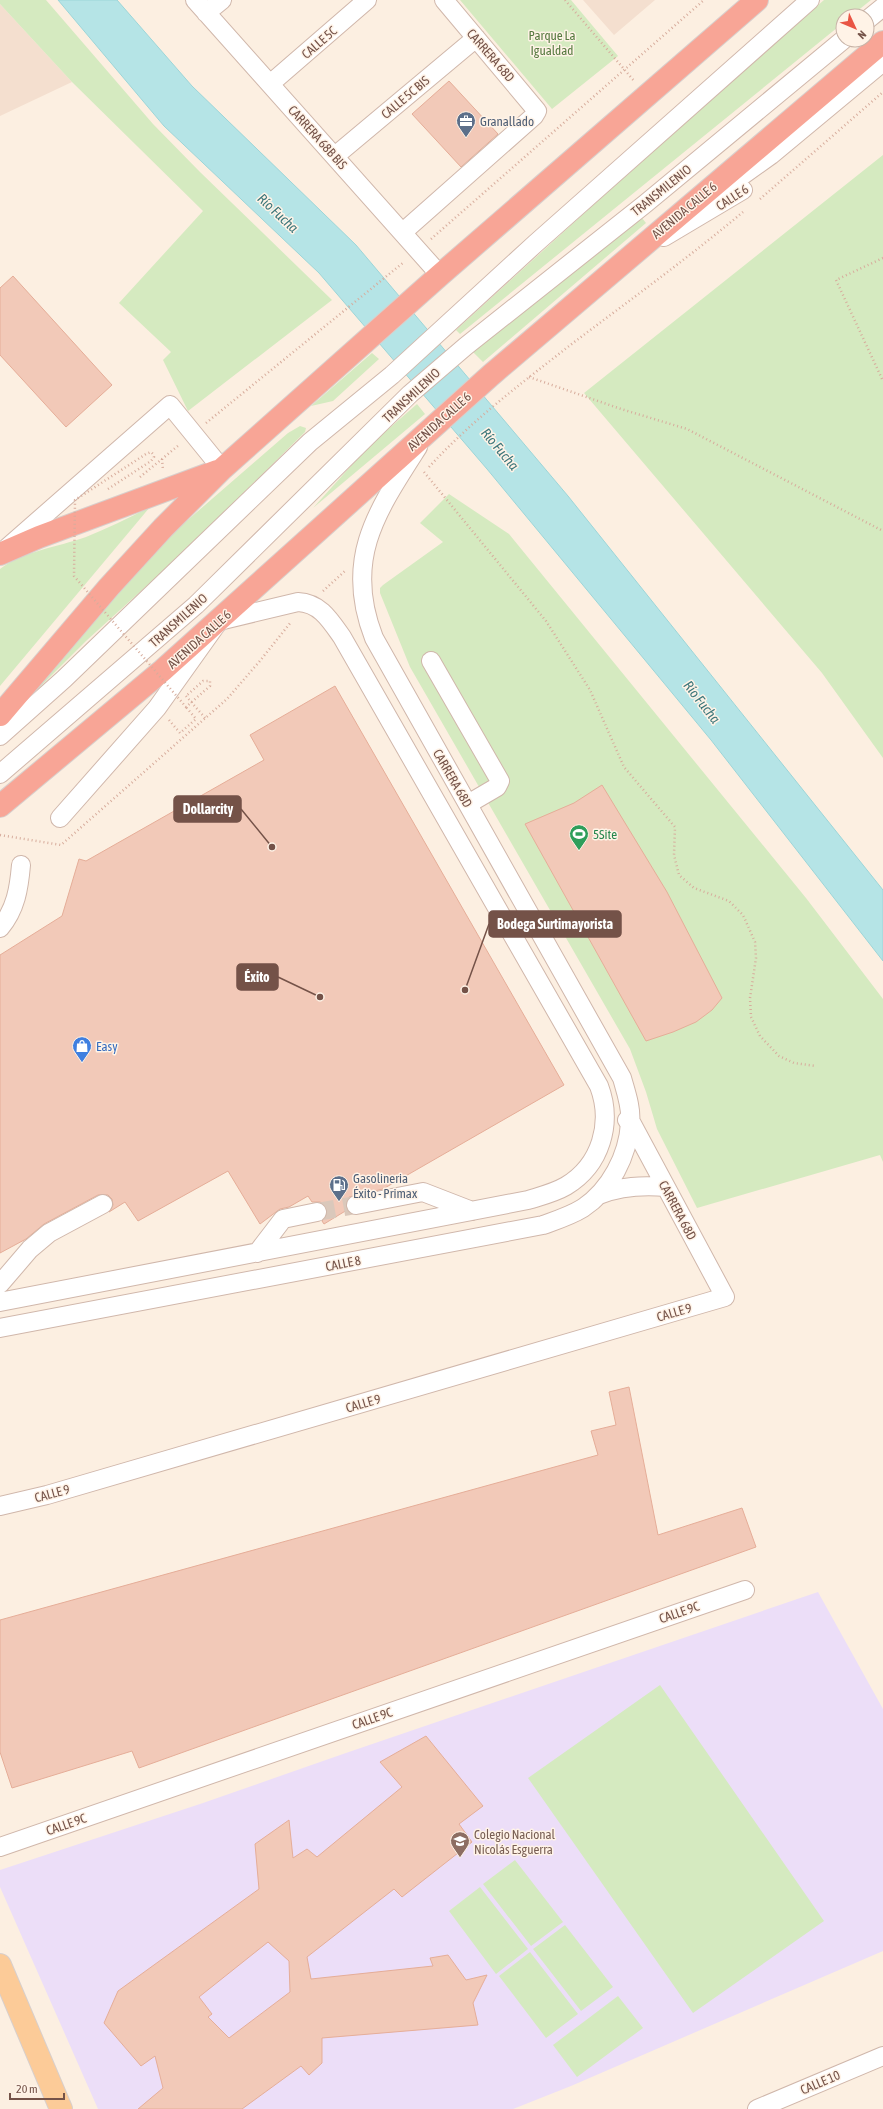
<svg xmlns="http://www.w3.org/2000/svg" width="883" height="2109" viewBox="0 0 883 2109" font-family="'Asap Condensed',sans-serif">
<rect width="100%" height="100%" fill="#fcefe1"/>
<path fill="#f4dfcf" d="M583,0H655L614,35Z
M0,4L72,82L0,116Z"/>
<path fill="#ecdef8" d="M818,1592L883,1709V1951L571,2086L513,2109H98L0,1887V1870L203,1803L343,1754Z"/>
<path fill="#d5eac0" d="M0,0H46L153,124L200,172L332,300L188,411L163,360L171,352L119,303L203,211L72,82L0,4Z
M460,0H571L618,56L552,109Z
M824,0H871L851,16H843V23L460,334L456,330L591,207Z
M883,155V758L822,673L584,393Z
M642,218L646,223L483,362L473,352Z
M372,353L379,359L333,401L311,406Z
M417,404L425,414L313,508L369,446Z
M300,426L306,428L305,432L186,550L86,641L11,716L77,636L167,538L288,433Z
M449,494L509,534L806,898L883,999V1162L880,1155L697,1208L657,1129L646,1092L630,1049L410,667L380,593V588L383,585L443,542L420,523Z
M150,507L0,686V569C24,551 58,547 86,537C108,528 129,518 150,507Z
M660,1685L824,1921L693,2013L528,1778Z
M515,1860L563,1922L531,1946L483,1884Z
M480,1887L528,1949L496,1974L449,1911Z
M565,1925L613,1987L581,2011L533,1949Z
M530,1952L578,2014L546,2038L499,1976Z
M618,1996L643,2028L577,2077L553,2045Z"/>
<path fill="#b5e4e6" stroke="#9cd5d8" d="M58,0H117L192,86L356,245L568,496L883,890V961L711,740L487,469L319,273L164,126Z"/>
<path fill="#f2c9b8" stroke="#e5ad98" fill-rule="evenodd" d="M449,81L498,134L461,167L412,114Z
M13,276L112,385L66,427L0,355V288Z
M335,686L564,1085L383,1189L349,1197L346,1202L347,1210L324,1224L322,1221L327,1215L325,1205L320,1202H312L308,1196L289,1207L280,1209L260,1224L228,1171L138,1221L125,1202L109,1212L113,1205L112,1199L108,1195H98L44,1224L26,1239L0,1253V955L62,916L79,859L86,861L264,760L250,735Z
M602,785L667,892L722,998L712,1010L696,1022L673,1032L646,1041L525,824L574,803Z
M629,1387L658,1535L742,1508L756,1547L139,1768L132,1751L12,1788L0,1752V1620L598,1455L591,1431L616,1425L609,1392Z
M426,1736L483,1806L459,1824L472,1842L402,1897L394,1889L307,1957L311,1979L433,1966L430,1958L448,1955L466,1980L487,1975L473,2003L478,2025L322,2038V2063L309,2075L301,2066L242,2109H138L163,2088L155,2056L141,2066L104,2023L118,1991L259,1889L255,1844L289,1820L293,1858L307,1849L317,1857L402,1787L380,1762ZM268,1942L289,1961L290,1992L229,2038L208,2017L212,2014L199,1997Z"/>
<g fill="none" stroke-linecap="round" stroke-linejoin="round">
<path stroke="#dac8bb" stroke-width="18" stroke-dasharray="18 9" stroke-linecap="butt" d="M317,1212L356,1205"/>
<defs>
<path id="minor" d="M195,0L440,275
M206,13L222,0
M867,20L883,7
M270,84L367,0
M335,156L476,38
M722,190L771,155L883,62
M403,232L534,116L537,111L444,0
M664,237L743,190
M8,547L170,405L222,469
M431,661L500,781L497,787L468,804
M0,736L64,679L310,442L392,375L536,243L810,0
M0,774L196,605L410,394L466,346L645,204L843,40
M0,928C16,909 19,888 21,865
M599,1195C621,1186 642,1185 666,1187
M356,1205L423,1192L472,1211
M257,1253L283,1219L317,1212
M0,1284L30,1249L49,1233L103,1204
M0,1302L528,1200C541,1196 554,1193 566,1186C601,1165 613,1123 599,1086L342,637C330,620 320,603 298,602L219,621L157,708L60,818
M0,1328L543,1225C557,1220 570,1216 583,1208C610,1190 628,1156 630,1123C632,1109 626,1092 622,1078L374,638C343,559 377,511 418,447
M0,1506L47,1495L725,1297L631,1122L627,1120
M0,1847L745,1590
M757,2109L883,2056"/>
<path id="major" d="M0,1965L61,2109"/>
<path id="highway" d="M0,554L39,537L217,471
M0,715L109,587L163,528L222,469L440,275L757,0
M0,806L163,670L491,375L883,42"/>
</defs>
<use href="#minor" stroke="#d0b7ab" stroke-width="20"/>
<use href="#major" stroke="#d8cfcc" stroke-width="24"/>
<use href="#highway" stroke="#d8cfcc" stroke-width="24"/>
<path stroke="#d7ac9c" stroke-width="2.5" stroke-dasharray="1 3" stroke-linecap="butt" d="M565,0L635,82
M760,199L883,92
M431,239L704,0
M883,258L836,280L883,381
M529,377L621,409L687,429L883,531
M206,423L404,262
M162,459L163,470
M429,467C472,420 523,382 573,343C630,300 688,258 743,212
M424,472L546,621L590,690L624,767L675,827L674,855L679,875L694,888L729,901L743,915L755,942L756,958L750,998L751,1017L760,1036L779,1056L794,1063L816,1066
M140,477L179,445
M323,591L345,571
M186,696L206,719
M169,720L180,733L196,719L186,707
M0,835L61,845L227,699L259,662L291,622"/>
<use href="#minor" stroke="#fff" stroke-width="18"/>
<use href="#major" stroke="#fccb98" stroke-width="22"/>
<use href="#highway" stroke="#f8a596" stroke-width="22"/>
<path stroke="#d7ac9c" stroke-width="2.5" stroke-dasharray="1 3" stroke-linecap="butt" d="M108,489L151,461L154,457L153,454L151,452L146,454L75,500L74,576L186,707L210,686V681H203L186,696"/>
</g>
<defs>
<symbol id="office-pin" viewBox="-11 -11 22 30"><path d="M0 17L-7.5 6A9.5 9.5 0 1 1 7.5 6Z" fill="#5c6f8a" stroke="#fff3e7"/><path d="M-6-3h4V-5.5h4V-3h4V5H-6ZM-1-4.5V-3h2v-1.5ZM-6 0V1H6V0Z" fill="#fff"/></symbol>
<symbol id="stadium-pin" viewBox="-11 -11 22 30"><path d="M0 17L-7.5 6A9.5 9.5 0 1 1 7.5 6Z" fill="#2e9e5b" stroke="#fff3e7"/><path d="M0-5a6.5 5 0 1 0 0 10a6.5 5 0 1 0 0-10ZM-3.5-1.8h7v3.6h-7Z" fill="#fff"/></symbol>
<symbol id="shop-pin" viewBox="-11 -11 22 30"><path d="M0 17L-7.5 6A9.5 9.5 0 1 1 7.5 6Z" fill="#3f7fe0" stroke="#fff3e7"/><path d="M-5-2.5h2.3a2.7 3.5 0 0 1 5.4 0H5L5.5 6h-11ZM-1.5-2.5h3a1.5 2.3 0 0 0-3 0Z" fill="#fff"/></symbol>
<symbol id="fuel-pin" viewBox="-11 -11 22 30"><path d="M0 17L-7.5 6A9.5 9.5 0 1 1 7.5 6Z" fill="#5c6f8a" stroke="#fff3e7"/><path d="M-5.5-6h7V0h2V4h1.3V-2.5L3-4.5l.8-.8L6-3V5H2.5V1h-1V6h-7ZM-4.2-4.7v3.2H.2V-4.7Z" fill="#fff"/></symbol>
<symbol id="school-pin" viewBox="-11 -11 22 30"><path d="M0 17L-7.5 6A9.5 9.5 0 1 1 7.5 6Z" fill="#8d6e63" stroke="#fff3e7"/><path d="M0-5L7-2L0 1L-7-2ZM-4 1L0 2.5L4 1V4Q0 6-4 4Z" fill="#fff"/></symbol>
</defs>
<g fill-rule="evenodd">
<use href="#office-pin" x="455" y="110" width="22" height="30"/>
<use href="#stadium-pin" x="568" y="823" width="22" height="30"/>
<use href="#shop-pin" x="71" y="1035" width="22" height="30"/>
<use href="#fuel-pin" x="328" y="1174" width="22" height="30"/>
<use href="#school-pin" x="449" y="1830" width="22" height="30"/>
</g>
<g text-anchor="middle" stroke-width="3" stroke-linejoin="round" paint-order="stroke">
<g font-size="13" fill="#577a40" stroke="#fff3e7">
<text x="552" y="40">Parque La<tspan x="552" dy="15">Igualdad</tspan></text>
</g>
<g font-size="13" fill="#745248" stroke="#fff3e7">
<text transform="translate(319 42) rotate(-41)" y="5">CALLE 5C</text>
<text transform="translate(491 55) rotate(49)" y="5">CARRERA 68D</text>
<text transform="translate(405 97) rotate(-40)" y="5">CALLE 5C BIS</text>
<text transform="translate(318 137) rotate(48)" y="5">CARRERA 68B BIS</text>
<text transform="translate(661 190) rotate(-39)" y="5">TRANSMILENIO</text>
<text transform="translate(732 197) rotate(-33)" y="5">CALLE 6</text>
<text transform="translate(684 210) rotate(-40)" y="5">AVENIDA CALLE 6</text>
<text transform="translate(411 395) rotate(-43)" y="5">TRANSMILENIO</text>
<text transform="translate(439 421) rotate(-42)" y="5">AVENIDA CALLE 6</text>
<text transform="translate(178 620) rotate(-42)" y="5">TRANSMILENIO</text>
<text transform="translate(199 639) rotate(-42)" y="5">AVENIDA CALLE 6</text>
<text transform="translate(453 778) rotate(60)" y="5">CARRERA 68D</text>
<text transform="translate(678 1210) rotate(62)" y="5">CARRERA 68D</text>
<text transform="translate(343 1263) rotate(-11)" y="5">CALLE 8</text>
<text transform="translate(674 1312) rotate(-16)" y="5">CALLE 9</text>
<text transform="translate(363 1403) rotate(-16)" y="5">CALLE 9</text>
<text transform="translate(52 1493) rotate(-15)" y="5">CALLE 9</text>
<text transform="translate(679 1612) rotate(-19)" y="5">CALLE 9C</text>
<text transform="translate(372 1718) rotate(-19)" y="5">CALLE 9C</text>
<text transform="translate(66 1824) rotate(-19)" y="5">CALLE 9C</text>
<text transform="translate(820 2082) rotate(-23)" y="5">CALLE 10</text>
</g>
<g font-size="13" fill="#4e5e75" stroke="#fff3e7" text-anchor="start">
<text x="480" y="126">Granallado</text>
<text x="353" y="1183">Gasolineria<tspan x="353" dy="15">Éxito - Primax</tspan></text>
</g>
<g font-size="13" fill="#27864d" stroke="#fff3e7" text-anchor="start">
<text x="593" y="839">5Site</text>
</g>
<g font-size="13" fill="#366cbe" stroke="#fff3e7" text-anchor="start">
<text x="96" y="1051">Easy</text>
</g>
<g font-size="13" fill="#785e54" stroke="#fff3e7" text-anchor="start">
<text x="474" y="1839">Colegio Nacional<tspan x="474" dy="15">Nicolás Esguerra</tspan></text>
</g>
<g font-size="14" font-style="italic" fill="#3c767a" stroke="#fff3e7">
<text transform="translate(278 213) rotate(43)" y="5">Río Fucha</text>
<text transform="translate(500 449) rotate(50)" y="5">Río Fucha</text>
<text transform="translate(702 702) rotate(52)" y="5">Río Fucha</text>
</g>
</g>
<path fill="none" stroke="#745248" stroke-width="1.5" d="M272 847L241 809M465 990L489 924M320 997L278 977"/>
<g fill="#745248" stroke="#fff3e7" stroke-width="1.5">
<circle cx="272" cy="847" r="4"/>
<circle cx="465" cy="990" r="4"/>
<circle cx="320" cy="997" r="4"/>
</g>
<g fill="#745248" stroke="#745248" stroke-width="1.5">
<rect x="174" y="796" width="67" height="26" rx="4"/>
<rect x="489" y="911" width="132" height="26" rx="4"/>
<rect x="237" y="964" width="41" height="26" rx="4"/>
</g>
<g font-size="14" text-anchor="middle" font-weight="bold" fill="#fff">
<text x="208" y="814">Dollarcity</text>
<text x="555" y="929">Bodega Surtimayorista</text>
<text x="257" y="982">Éxito</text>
</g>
<g transform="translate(855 28) rotate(134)"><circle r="19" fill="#fff3e7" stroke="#c7b3a7"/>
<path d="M0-3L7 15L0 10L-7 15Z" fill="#e95544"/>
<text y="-6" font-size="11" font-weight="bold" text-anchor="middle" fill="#745248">N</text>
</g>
<path d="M10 2093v6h54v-6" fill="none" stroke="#745248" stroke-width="2"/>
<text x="16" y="2093" font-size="12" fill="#745248" stroke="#fff3e7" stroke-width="3" paint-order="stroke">20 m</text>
</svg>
